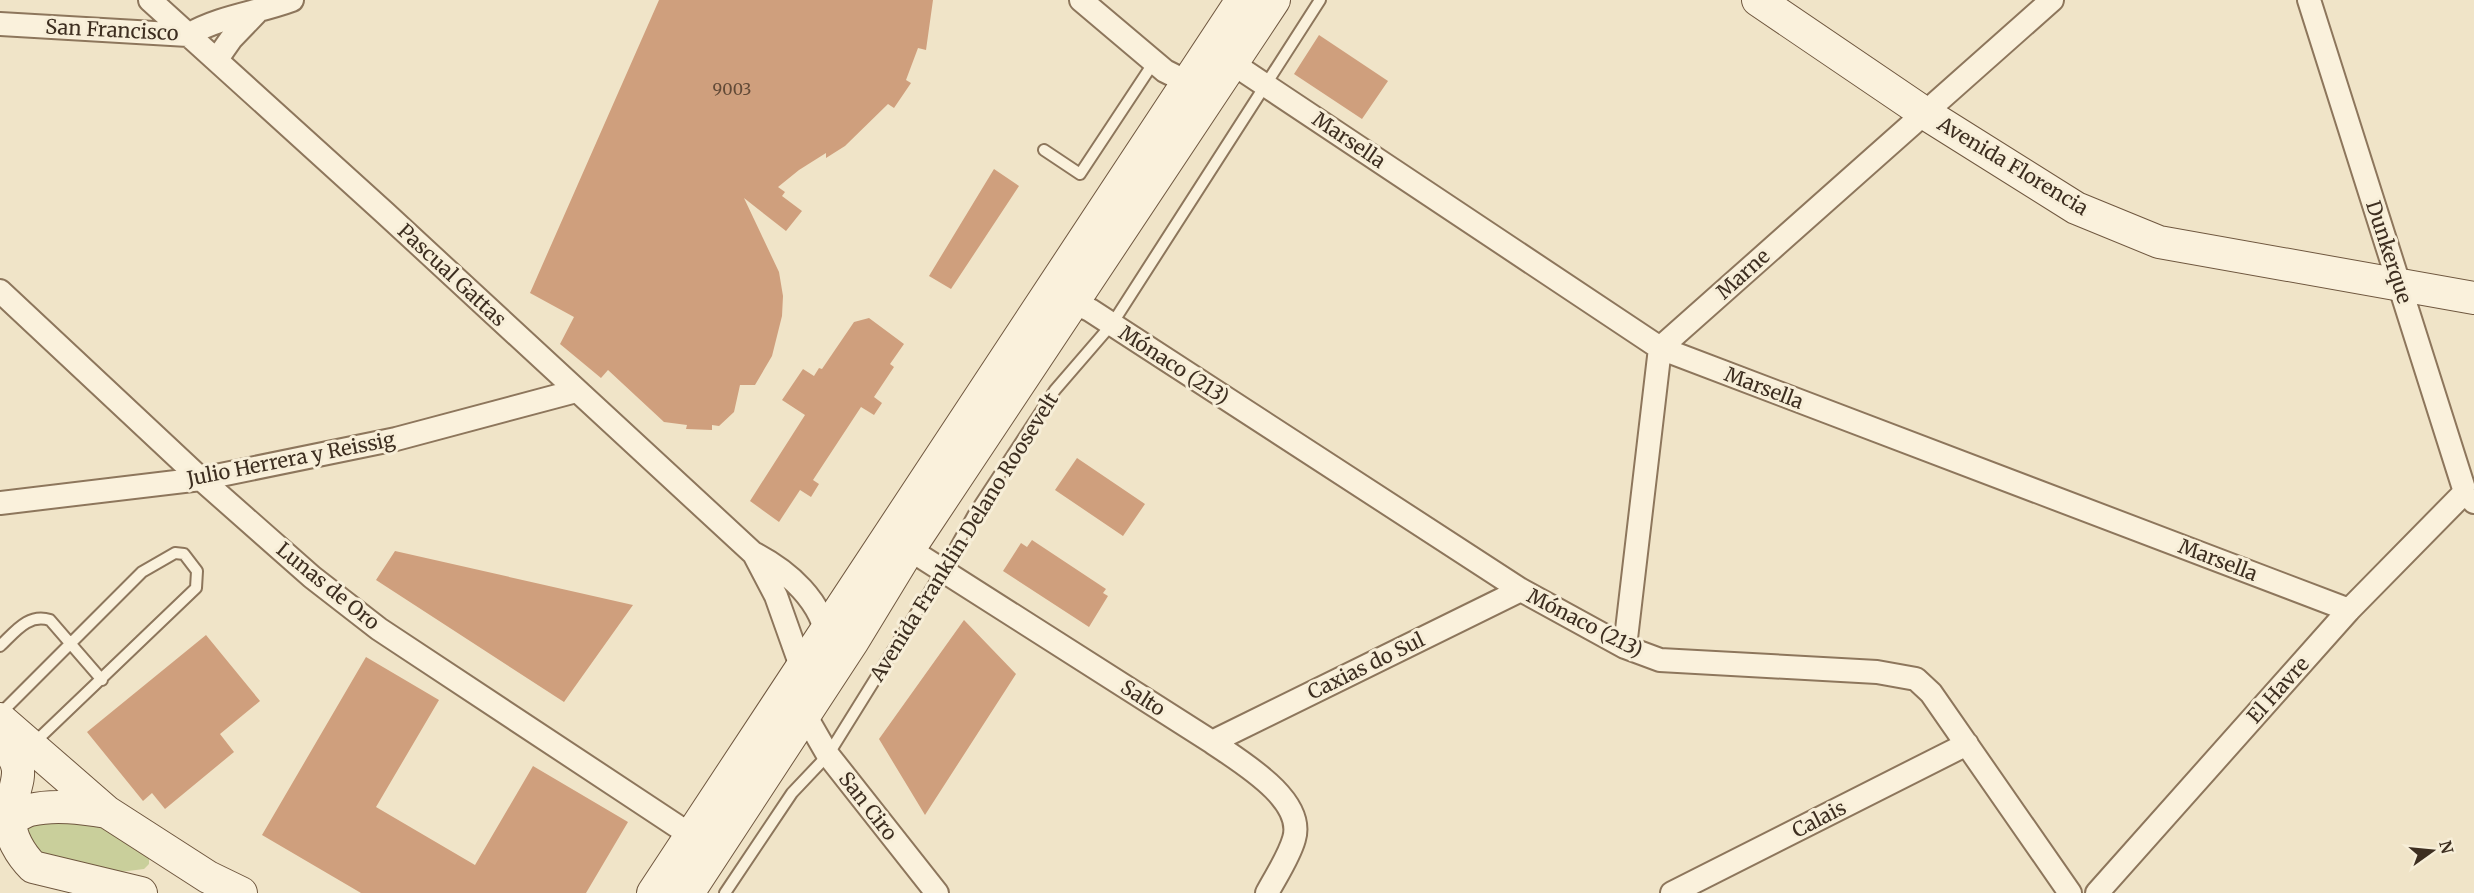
<svg xmlns="http://www.w3.org/2000/svg" width="2474" height="893" viewBox="0 0 2474 893" font-family="Merriweather,serif">
<rect width="100%" height="100%" fill="#f0e4c8"/>
<path fill="#c9cf9b" d="M32,821C80,823 112,820 149,857V864L144,869L120,872L36,855L22,833Z"/>
<path fill="#cf9f7d" d="M659,0H933L926,50L918,48L906,80L911,83L894,108L888,104L845,146L826,158V153L799,170L778,187L785,192L782,196L802,211L786,231L744,198L779,272L783,296L782,316L772,356L755,385H740L734,412L719,426L712,425V430L686,429L687,425L664,422L608,370L601,378L560,344L574,317L530,293Z
M1319,35L1388,81L1362,119L1294,74Z
M994,169L1019,186L951,289L929,276Z
M869,318L904,344L890,364L894,367L874,397L882,403L874,415L861,407L813,480L819,484L811,497L800,490L779,522L750,501L805,415L782,400L803,369L814,376L819,368L822,369L854,322Z
M1077,458L1145,504L1123,536L1055,490Z
M1032,540L1106,589L1103,593L1108,596L1089,627L1003,571L1021,543L1027,547Z
M395,551L633,605L564,702L376,580Z
M964,620L1016,674L925,815L879,739Z
M206,635L260,701L220,734L234,752L165,809L152,793L143,801L87,732Z
M366,657L439,700L376,807L475,865L533,766L628,822L586,893H361L262,835Z"/>
<g fill="none" stroke-linecap="round" stroke-linejoin="round">
<defs>
<path id="lane" d="M1044,150L1080,174L1154,62
M0,646C15,632 28,613 50,620L102,680
M0,714L142,572L175,553L184,554L197,571L196,588L34,743
M725,893L792,793L828,755L943,570L975,512L1055,390L1112,324L1320,0"/>
<path id="street" d="M150,0L385,213L753,553C788,571 823,601 828,643
M1081,0L1165,71L1199,88
M2309,0L2465,492L2474,502
M0,24L188,35C221,16 257,13 292,0
M217,59L231,39L256,13
M1232,63L1660,348L2349,610
M0,291L201,479L312,577L379,629L692,836
M1072,302L1090,310L1521,590L1625,647L1660,660L1877,672L1916,679L1931,693L2070,893
M0,503L201,479L396,439L576,391
M909,549L1212,742C1239,761 1306,799 1294,839C1289,857 1276,876 1267,893
M754,554L776,596L802,669
M1625,647L1660,348L2052,0
M805,715L828,755L937,893
M1212,742L1521,590
M1672,893L1967,744
M2097,893L2349,610L2465,492"/>
<path id="secondary" d="M1758,0L1923,112L2076,208L2159,242L2474,298
M0,719L107,812L208,877L241,893
M0,740C33,773 11,782 10,818C9,836 21,855 33,867L141,893
M0,825C10,821 20,813 30,810C55,804 82,808 107,812
M653,893L1242,0
M688,893L853,641L909,549L1274,0"/>
</defs>
<use href="#lane" stroke="#8d765c" stroke-width="14"/>
<use href="#street" stroke="#8d765c" stroke-width="26"/>
<use href="#secondary" stroke="#6f573f" stroke-width="34"/>
<use href="#lane" stroke="#faf1dc" stroke-width="10"/>
<use href="#street" stroke="#faf1dc" stroke-width="22"/>
<use href="#secondary" stroke="#faf1dc" stroke-width="32"/>
</g>
<g text-anchor="middle" stroke-width="6" stroke-linejoin="round" paint-order="stroke">
<g font-size="16" fill="#624a37">
<text x="732" y="95">9003</text>
</g>
<g font-size="20" fill="#3d2e20" stroke="#f7eed8">
<text transform="translate(112 30) rotate(3)" y="7">San Francisco</text>
<text transform="translate(1349 140) rotate(34)" y="7">Marsella</text>
<text transform="translate(2013 166) rotate(31)" y="7">Avenida Florencia</text>
<text transform="translate(2389 252) rotate(72)" y="7">Dunkerque</text>
<text transform="translate(1743 274) rotate(-42)" y="7">Marne</text>
<text transform="translate(452 275) rotate(43)" y="7">Pascual Gattas</text>
<text transform="translate(1174 365) rotate(33)" y="7">Mónaco (213)</text>
<text transform="translate(1764 388) rotate(21)" y="7">Marsella</text>
<text transform="translate(291 459) rotate(-11)" y="7">Julio Herrera y Reissig</text>
<text transform="translate(964 537) rotate(-58)" y="7">Avenida Franklin Delano Roosevelt</text>
<text transform="translate(2218 560) rotate(21)" y="7">Marsella</text>
<text transform="translate(328 586) rotate(39)" y="7">Lunas de Oro</text>
<text transform="translate(1585 623) rotate(27)" y="7">Mónaco (213)</text>
<text transform="translate(1366 666) rotate(-26)" y="7">Caxias do Sul</text>
<text transform="translate(2278 690) rotate(-48)" y="7">El Havre</text>
<text transform="translate(1143 698) rotate(33)" y="7">Salto</text>
<text transform="translate(868 806) rotate(52)" y="7">San Ciro</text>
<text transform="translate(1819 819) rotate(-27)" y="7">Calais</text>
</g>
</g>
<g transform="translate(2432 851) rotate(75)" stroke="#f7eed8" stroke-width="4.5" paint-order="stroke">
<path d="M0-4.5L10 22L0 15L-10 22Z" fill="#3d2e20"/>
<text y="-9" font-size="16" font-weight="bold" text-anchor="middle" fill="#3d2e20">N</text>
</g>
</svg>
